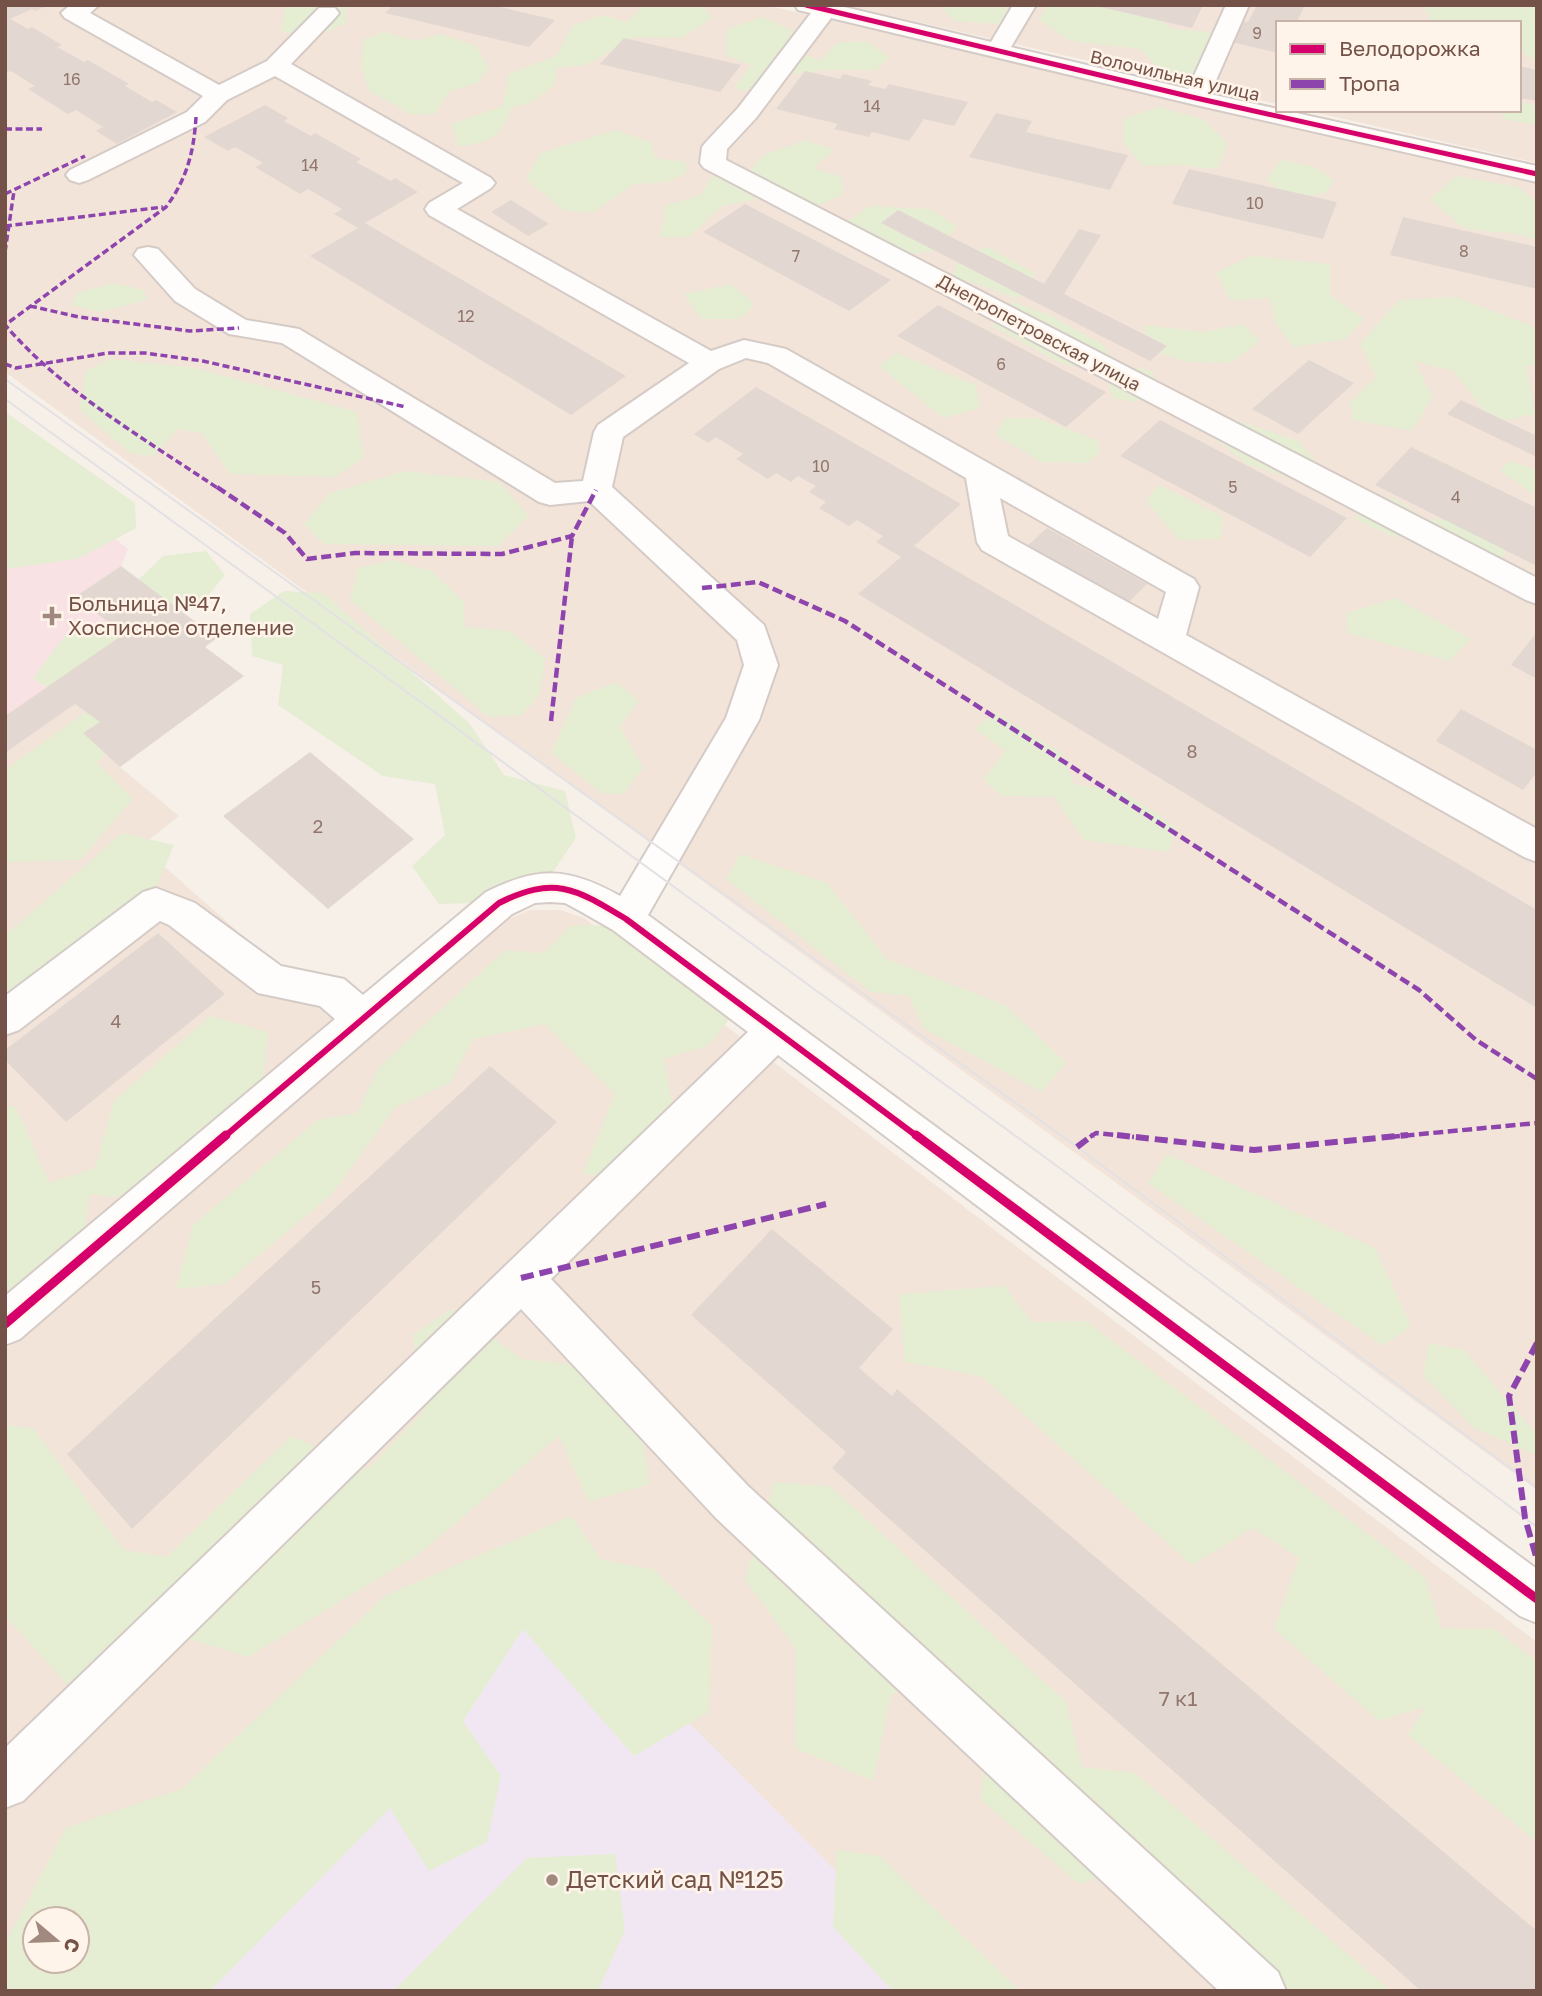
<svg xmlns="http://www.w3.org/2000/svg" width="1542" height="1996" viewBox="0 0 1542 1996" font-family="'Golos Text',sans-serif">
<rect width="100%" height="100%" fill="#f7f0e9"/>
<path fill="#f3e4d9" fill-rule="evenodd" d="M5,5H765L1537,183V1490L5,372Z
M844,5H1537V163L1305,110H1519V23H1278V104Z
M75,704L100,722L120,767L179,816L141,846L338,1020L5,1300V753Z
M530,910H560L584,918L1537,1642V1991H5V1350L502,922ZM35,1919H77V1961H35Z"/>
<path fill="#f1e7f2" d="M538,1570L734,1768L955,1991H160Z"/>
<path fill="#f9e2e4" d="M5,450L128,549L121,566L76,597L171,671L100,722L75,704L5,753Z"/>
<path fill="#e5edd3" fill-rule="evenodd" d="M293,5H346V23L315,37L280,31L286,7Z
M645,5H702L712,18L682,38L634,37L586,65L556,68L555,85L530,103L511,108C503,138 487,142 459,147L451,124L503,106L508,74L556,56L573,25L602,15L627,22Z
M940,5H1017L1014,12L998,24L954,21Z
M1047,5H1122L1153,14L1170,28L1216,33L1228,56L1215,71L1166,75L1140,49L1070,41L1039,20Z
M1423,5H1537V63L1519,49V23H1432Z
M762,17L793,31L786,49L820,60L837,43L866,41L889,57L877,70H826L761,78L745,92L735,87L751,65L726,55L727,29Z
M383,32L416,41L441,34L476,46L489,67L478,83L450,91L434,114L413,115L370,92L361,68L363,40Z
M1519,101L1537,106V125L1505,119L1499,110H1519Z
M1158,107L1203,119L1228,144L1218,169L1177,165L1143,166L1124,143L1123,119Z
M616,130L651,142L655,158L686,162V173L668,182L634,184L594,212L564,211L526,179L540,153Z
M806,140L834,150L813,168L842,177L843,195L813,207L766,185L752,200L722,206L689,237H660L666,205L701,195L712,177L748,173L763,155Z
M1281,160L1315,167L1334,180L1326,193L1293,198L1266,180Z
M1456,176L1519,187L1537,202V240L1518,234L1465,229L1430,199Z
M869,206L930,209L957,226L941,249L902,256L858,246L848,221Z
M988,247L1034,273V291L1015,298L953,276L959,254Z
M1251,256L1330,264V295L1364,319L1346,339L1293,347L1274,321L1269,298L1231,301L1216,273Z
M113,283L144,290L147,300L100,312L72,305L77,293Z
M731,284L755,304L739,319H701L684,294Z
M1456,297L1537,328V364L1526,366L1535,414L1492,423L1454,371L1414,361L1433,397L1412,431L1353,420L1350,403L1376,377L1360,344L1399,300Z
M1012,302L1050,315L1104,345L1114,364L1152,371L1158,388L1135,402L1114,398L1102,372L1060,363L991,325Z
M1243,324L1260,341L1230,363L1187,362L1144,349L1145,325L1203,332Z
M896,353L976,385L980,408L943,418L879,366Z
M110,359L196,368L357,412L364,458L335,477L230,474L202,433L178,429L153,456L130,453L80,410L86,371Z
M5,412L135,503L136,528L78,559L5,569Z
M1223,416L1299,441L1325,474L1311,484L1249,465L1199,427Z
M1005,418H1038L1097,440L1100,452L1087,463L1042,462L995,435Z
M1510,461L1537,470V496L1500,471Z
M405,471L500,482L529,516L498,546L324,544L304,524L330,493Z
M1159,485L1223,517L1221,539L1179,540L1146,501Z
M1357,494L1396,499L1427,520L1484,513L1523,534L1497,563L1434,529L1394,537L1356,520Z
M206,551L225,575L202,603L152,615L128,590L163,556Z
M391,560L432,571L464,602L465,627L510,631L545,658L540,693L522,715L489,717L350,600L358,568Z
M284,591L323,593L470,724L504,775L565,791L576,838L533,901L439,904L412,866L445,835L435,784L383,776L278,705L283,665L252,656L250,614Z
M1396,598L1471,639L1449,661L1347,633L1346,613Z
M124,621L148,645L57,695L33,678L67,633Z
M143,671L173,680L97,763L133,799L80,860L5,862V770Z
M616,682L639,701L620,726L643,768L624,794L601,793L551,753L576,698Z
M995,712L1060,752L1074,784L1124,792L1176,827L1169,852L1084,840L1054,797L1002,796L983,779L1006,751L975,729Z
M122,833L174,845L140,927L5,1029V936Z
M740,854L827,883L887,959L1007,1006L1066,1063L1042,1092L924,1029L909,996L871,992L726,879Z
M572,925L617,926L731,1017L709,1045L664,1059L673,1109L636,1186L583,1173L615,1094L545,1024L473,1039L450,1083L395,1108L331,1195L225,1284L176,1289L193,1225L319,1119L357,1113L378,1068L505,950L544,953Z
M210,1016L268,1032L261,1097L133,1199L90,1194L82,1247L5,1313V1106L16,1107L49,1183L95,1168L114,1101Z
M1167,1154L1375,1248L1411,1326L1383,1346L1148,1183Z
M1004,1286L1032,1322L1086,1321L1425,1577L1441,1628L1494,1629L1537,1661V1842L1408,1735L1425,1707L1379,1721L1274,1629L1299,1558L1253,1528L1192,1565L981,1376L905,1362L899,1294Z
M452,1309L522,1359L631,1370L650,1484L589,1502L559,1436L419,1554L248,1657L144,1625L76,1694L5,1616V1425L33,1428L124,1550L167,1557L291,1436L368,1469L423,1412L413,1335Z
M1428,1343L1464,1350L1537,1435V1455L1474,1428L1424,1377Z
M774,1482L830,1486L1066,1702L1082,1767L1135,1773L1391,1991H1288L1147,1860L1079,1884L981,1800L987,1715L938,1664L891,1696L873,1781L795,1748L796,1649L745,1579Z
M571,1516L601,1560L653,1569L712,1626L709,1712L634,1756L523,1629L463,1721L501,1776L487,1842L429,1871L390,1808L210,1991H5V1944L66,1828L183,1788L386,1595ZM35,1919H77V1961H35Z
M837,1850L880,1856L1020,1991H893L833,1927Z
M615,1854L625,1930L598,1991H393L527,1858Z"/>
<path fill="#e3d7d1" d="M5,5H49L35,11L32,9L10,19L28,29L32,27L62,45L57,47L84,62L88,60L129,84L125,86L152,102L156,100L177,112L117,144L96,131L103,127L76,110L68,114L28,89L35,86L11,71L5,73Z
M393,5H492L555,20L529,47L385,13Z
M1092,5H1203L1192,28Z
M1257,5L1304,7L1298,20L1308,23H1278V53L1231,42L1242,21L1248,22Z
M624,38L741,65L720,92L600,64Z
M1519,66L1537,70V101L1519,98Z
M805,71L840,79L843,74L872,81L868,85L885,89L889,84L968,102L954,126L924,119L909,141L872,132L869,137L834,129L838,124L776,109Z
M265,105L288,118L284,121L311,136L315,133L361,159L356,162L391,181L395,178L418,192L365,223L626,376L571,415L310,256L358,228L334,214L342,209L308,189L300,194L255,167L263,163L235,147L228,151L204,137Z
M996,113L1032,121L1026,132L1128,155L1110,190L969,157Z
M1189,169L1337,202L1323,239L1172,204Z
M511,200L549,224L528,236L491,212Z
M745,204L891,280L849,311L703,232Z
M898,210L1044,284L1079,229L1101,235L1064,294L1167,346L1150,361L881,223Z
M1403,217L1537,247V289L1390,255Z
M938,305L1106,392L1066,427L897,336Z
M1309,360L1354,383L1298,434L1252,409Z
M756,387L961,504L914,546L1537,910V1008L858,594L901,557L876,542L883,536L857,520L849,526L819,508L826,502L809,492L816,486L798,476L791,482L776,473L768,479L736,459L743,454L716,437L708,443L694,434Z
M1461,400L1537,436V457L1447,414Z
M1160,420L1347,518L1310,557L1120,456Z
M1411,447L1537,508V566L1375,485Z
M1047,528L1147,584L1126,605L1025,548Z
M121,566L217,638L205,647L244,676L120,767L83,733L100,722L75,704L5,753V716L124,634L75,597Z
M1537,632V679L1511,665Z
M1461,709L1537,750V772L1523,790L1436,741Z
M310,752L414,839L328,909L223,816Z
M158,933L225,994L66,1122L5,1060V1050Z
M490,1066L557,1122L132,1529L67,1454Z
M772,1229L893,1329L859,1368L892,1396L897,1389L1537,1931V1991H1421L832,1468L846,1452L691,1315Z"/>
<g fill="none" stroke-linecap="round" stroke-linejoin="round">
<defs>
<path id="minor" d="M70,5H99L90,13L219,85L267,61L319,8H335L339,13L335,18L291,64L491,178L495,183L491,188L457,209L711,351L744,340L786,349L1194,579L1199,587L1186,635L1537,829V862L1524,857L982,550L977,542L966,478L768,363L746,358L719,369L623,437L612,487L764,625L778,665L759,720L648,915L1537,1569V1623L1520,1616L778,1055L551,1279L748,1486L1278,1972L1286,1991H1219L716,1518L521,1309L23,1801L5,1808V1748L748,1032L613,930L580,911L565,903L550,902L535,903L512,914L20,1339L5,1345V1296L335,1019L320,1006L258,993L169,925L160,921L19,1030L5,1035V996L143,892L156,888L195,903L281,966L344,979L363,995L486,892C539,866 568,867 620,896L726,718L744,665L737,640L589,501L550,505L539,502L282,343L229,334L175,301L134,255L138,249L148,247L158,249L195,289L246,320L299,329L555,483L583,481L594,432L598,425L689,363L429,215L425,209L429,203L463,183L275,76L227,100L205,122L88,180L79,183L70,180L66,175L70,170L187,112L203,96L65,18L61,13ZM1000,498L1166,592L1158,619L1008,536Z
M795,5H836L991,42L1013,5H1036L1011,47L1188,89L1226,5H1249L1210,94L1537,166V182L1196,105L831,18L756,118L727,149L726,160L1537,578V604L1526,600L704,168L700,163L702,147L706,142L738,108L811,13L798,10Z"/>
</defs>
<use href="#minor" stroke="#d5cbc6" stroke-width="4"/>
<use href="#minor" fill="#fefdfc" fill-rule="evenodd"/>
<path stroke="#e3e1e4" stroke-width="2" d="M5,379L1077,1147L1537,1488
M5,399L1061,1169L1537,1527"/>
<path stroke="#8e44ad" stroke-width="3.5" stroke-dasharray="7 3.5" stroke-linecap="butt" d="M196,117C194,151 187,179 166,207L5,325C64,393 145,439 219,489
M5,129H42
M5,194L85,156
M5,226L163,207
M5,252L14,191
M30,306L79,317L190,331L239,328
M5,364L16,368L108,353H145L203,361L406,407"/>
<path stroke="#8e44ad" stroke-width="4.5" stroke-dasharray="10 4.5" stroke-linecap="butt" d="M217,487L285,533L307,559L355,553L502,554L572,536L596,490
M702,588L758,582L845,621L1419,990L1476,1040L1537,1079
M551,721L572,536
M1090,1137L1096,1133L1134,1137
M1390,1137L1537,1123"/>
<path stroke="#8e44ad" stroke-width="6" stroke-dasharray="13 6" stroke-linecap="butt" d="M1117,1135L1254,1150L1408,1135
M1077,1147L1093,1135
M521,1278L826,1204
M1537,1343L1509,1396L1525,1518L1537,1560"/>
<defs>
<path id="cycleway-far2" d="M806,5L1196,98L1537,174"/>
<path id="cycleway-far1" d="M224,1137L499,903C555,875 576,889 626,919L918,1137"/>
<path id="cycleway" d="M916,1135L1537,1599
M5,1324L226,1135"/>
</defs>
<use href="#cycleway-far2" stroke="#fff4e9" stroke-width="8"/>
<use href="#cycleway-far1" stroke="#fff4e9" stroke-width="10"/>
<use href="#cycleway" stroke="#fff4e9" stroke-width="13"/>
<use href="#cycleway-far2" stroke="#d6006c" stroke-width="5"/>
<use href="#cycleway-far1" stroke="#d6006c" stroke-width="6"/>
<use href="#cycleway" stroke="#d6006c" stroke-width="9"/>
</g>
<g fill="#a28980" stroke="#fff4e9" stroke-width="2.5">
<path d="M48.5 605.5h7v7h7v7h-7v7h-7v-7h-7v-7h7z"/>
<circle cx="552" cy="1880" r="7"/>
</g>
<g text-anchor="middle" stroke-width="5" stroke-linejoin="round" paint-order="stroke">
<g font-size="16" fill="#92766c">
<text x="1257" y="39">9</text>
<text x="72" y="85">16</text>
<text x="872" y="112">14</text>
<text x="310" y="171">14</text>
<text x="1255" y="209">10</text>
<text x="1464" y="257">8</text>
<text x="796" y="262">7</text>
<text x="466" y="322">12</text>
<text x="1001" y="370">6</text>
<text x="821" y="472">10</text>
<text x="1233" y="493">5</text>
<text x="1456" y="503">4</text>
</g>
<g font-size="18" fill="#755248" stroke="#fff4e9">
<text transform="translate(1175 76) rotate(13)" y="6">Волочильная улица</text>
<text transform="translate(1039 333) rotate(28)" y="6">Днепропетровская улица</text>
</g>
<g font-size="18" fill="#92766c">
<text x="1192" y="758">8</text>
<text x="318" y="833">2</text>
<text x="116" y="1028">4</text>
<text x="316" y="1294">5</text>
</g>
<g font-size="21" fill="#755248" stroke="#fff4e9" text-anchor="start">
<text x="68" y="611">Больница №47,<tspan x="68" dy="24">Хосписное отделение</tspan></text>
</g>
<g font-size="21" fill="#92766c">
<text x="1178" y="1706">7 к1</text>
</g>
<g font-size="24" fill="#755248" stroke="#fff4e9" text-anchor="start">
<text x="566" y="1888">Детский сад №125</text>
</g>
</g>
<rect width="1542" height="1996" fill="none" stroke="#755248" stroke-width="14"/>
<rect x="1276" y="21" width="245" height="91" fill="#fff4e9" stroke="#c8b3a9" stroke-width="2"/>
<rect x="1290" y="44" width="35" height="10" fill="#d6006c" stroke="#c8b3a9" stroke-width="2"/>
<text x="1339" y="56" font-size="21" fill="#755248">Велодорожка</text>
<rect x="1290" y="79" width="35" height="10" fill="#8e44ad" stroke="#c8b3a9" stroke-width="2"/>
<text x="1339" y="91" font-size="21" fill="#755248">Тропа</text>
<g transform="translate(56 1940) rotate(109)"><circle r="33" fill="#fff4e9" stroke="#c8b3a9" stroke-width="2"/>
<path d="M0-5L12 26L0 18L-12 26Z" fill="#a28980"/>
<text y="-10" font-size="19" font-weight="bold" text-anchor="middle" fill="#755248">С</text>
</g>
</svg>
